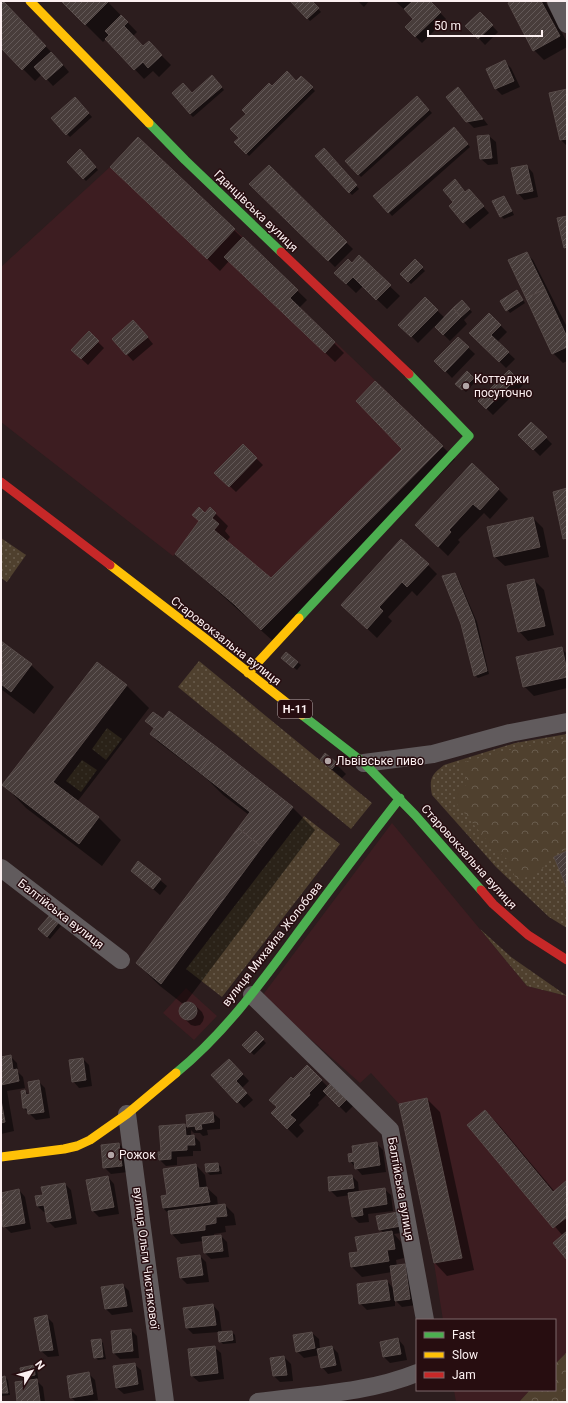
<svg xmlns="http://www.w3.org/2000/svg" width="568" height="1403" viewBox="0 0 568 1403" font-family="Roboto,sans-serif">
<defs>
<pattern id="grass-dots" width="8" height="8" patternUnits="userSpaceOnUse"><rect width="8" height="8" fill="#4f402e"/><path d="M2 2h.1M6 6h.1" fill="none" stroke="#695c4d" stroke-width="1.8" stroke-linecap="round"/></pattern>
<pattern id="forest-crowns" width="20" height="18" patternUnits="userSpaceOnUse"><rect width="20" height="18" fill="#4f402e"/><path d="M2 6a3 3 0 1 1 6 0M12 15a3 3 0 1 1 6 0" fill="none" stroke="#695c4d"/></pattern>
<pattern id="building-hatch" width="6" height="6" patternUnits="userSpaceOnUse"><rect width="6" height="6" fill="#483d3b"/><path d="M-1 1l2-2M0 6l6-6M5 7l2-2" fill="none" stroke="#635958"/></pattern>
</defs>
<rect width="100%" height="100%" fill="#2c1d1e"/>
<path fill="#3d1d21" d="M138,137L298,290L290,298L443,446L261,630L234,604L175,554L173,556L1,422V267L110,167Z
M392,823L527,986L567,996V1352L555,1364V1320H443L434,1263L399,1104L371,1073L360,1083L262,996Z
M186,988L217,1016L194,1040L163,1013Z
M454,1390H530L519,1402H456Z"/>
<path fill="url(#grass-dots)" d="M1,538L26,555L7,582L1,578Z
M199,661L372,803L351,829L178,687Z
M107,728L122,739L106,760L92,749Z
M567,734V928L549,917L496,867L432,795C429,779 431,775 444,765L515,743Z
M82,760L97,770L81,792L66,781Z
M304,816L340,844L222,997L186,969Z
M480,929L511,957L567,996L527,986Z"/>
<path fill="url(#forest-crowns)" d="M567,739V849L550,856C543,873 533,877 516,879L507,859L493,848L456,803L457,791L466,785V777L458,768L464,762L517,748Z
M567,1352V1402H519L530,1390H555V1364Z"/>
<path fill="#0007" d="M1,1L58,59L69,72L53,86L42,74L35,81L1,47Z
M62,1H107L137,32L133,36L143,47L158,52L171,65L159,77L153,71L144,79L106,39L103,42Z
M291,1H311L321,12L310,21Z
M358,1H369L364,7Z
M395,1H429L446,19L422,43L406,27L415,19Z
M514,1H545L567,42V47L544,60L534,50Z
M480,13L498,32L485,45L467,26Z
M505,62L511,68L520,87L502,95L496,89Z
M301,77L315,91L249,156L236,142L240,138L272,88L296,83Z
M215,80L224,90L193,117L190,114L192,94Z
M458,89L465,95L488,125L474,128L467,121Z
M567,90V146L561,140Z
M417,97L432,113L361,177L346,161Z
M75,99L92,117L70,137L53,119Z
M456,131L470,147L392,216L375,196Z
M489,136L496,142L498,164L488,165L481,159Z
M324,150L359,189L352,195L316,156Z
M80,151L98,170L86,181L68,162Z
M269,166L353,249L335,267L251,184Z
M527,166L533,173L538,197L524,200L518,193Z
M124,179L234,230L307,300L299,308L344,353L335,362L229,261L220,271Z
M455,181L466,192L469,190L489,213L470,229L450,206L455,202Z
M504,197L507,200L514,215L504,219L501,216Z
M526,253L533,260L567,327V361L563,363L553,353Z
M359,257L400,296L387,309L363,286L356,293L335,273L352,264Z
M415,261L425,271L411,284L401,274Z
M519,294L525,303L510,313L501,301Z
M425,299L445,318L462,301L472,312L464,320L467,324L450,341L435,326L418,343L400,325Z
M489,314L507,332L497,342L515,359L506,368L471,333Z
M140,328L153,344L133,361L113,339Z
M89,333L104,348L88,365L72,350Z
M458,338L475,354L452,378L436,361Z
M509,371L523,385L493,415L479,401Z
M467,373L476,381L466,392L457,383Z
M531,423L552,444L540,456L519,435Z
M243,445L263,465L236,492L216,473Z
M442,446L455,459L274,642L176,554L205,514L215,513L228,526L225,531L230,537L226,542L271,580Z
M498,489L508,499L490,519L484,513L458,540L460,542L448,556L416,525Z
M533,518L543,528L549,557L505,566L495,557L489,528Z
M428,565L437,574L417,596L412,591L388,617L392,621L377,638L352,614Z
M455,575L458,578L477,622L489,674L478,678L475,675Z
M534,580L544,590L554,635L528,641L519,631Z
M1,643L31,665L54,687L34,714L1,689Z
M561,648L567,654V688L534,696L524,686Z
M287,653L301,665L297,670L286,661Z
M97,663L127,686L149,708L77,802L99,818L121,840L102,866L26,808L4,785Z
M147,721H163L217,749L293,808L315,830L186,1002H191L195,1005L202,1012L204,1017L203,1021L200,1025L195,1026L191,1025L180,1014V1009L183,1004L160,986L137,963L249,815L223,795L207,779L157,741L151,734L155,729Z
M321,760L336,764L346,774L342,778Z
M132,871L160,880L167,886L160,895Z
M50,916L61,926L50,939L42,932Z
M256,1033L266,1043L254,1055L244,1045Z
M10,1056L17,1063L18,1072L23,1077L25,1088L7,1091L14,1131L1,1134V1058Z
M83,1059L89,1065L92,1086L79,1088L73,1081Z
M307,1066L328,1087L355,1104L346,1113L327,1094L318,1103L319,1105L299,1125L304,1131L297,1138L272,1113L278,1107L293,1080Z
M236,1067L249,1081L242,1088L253,1100L244,1108L213,1075Z
M38,1081L45,1088L50,1118L36,1120L24,1108L25,1091L29,1095H31Z
M427,1099L440,1112L474,1270L447,1276L435,1263L400,1105Z
M485,1111L498,1124L555,1192L567,1182V1258L563,1236L468,1125Z
M213,1113L220,1119V1129L207,1130L208,1135L203,1136L200,1133H194L191,1130V1136H194L200,1142L201,1151H193V1156L177,1157V1165L166,1166L160,1160L162,1153L185,1125L188,1129L187,1116Z
M376,1143L383,1150L386,1172L362,1175L350,1161Z
M119,1144L125,1150L128,1172L111,1174L104,1167Z
M218,1164L221,1167L222,1174L210,1175L207,1172Z
M196,1165L205,1175L207,1188L217,1197L218,1206L225,1205L234,1214L236,1225L225,1226L226,1232L214,1234V1237L221,1236L227,1242L229,1257L211,1259L205,1253L203,1241L181,1244L172,1234L169,1214L163,1208L162,1197L168,1196Z
M352,1176L358,1182L359,1193L384,1189L391,1195L393,1211L368,1214L369,1222L359,1223L353,1217L350,1195L337,1197L330,1190Z
M108,1177L114,1184L119,1214L99,1217L93,1211Z
M65,1184L71,1190L77,1224L55,1228L48,1221L47,1212H44L37,1206L44,1196Z
M19,1190L25,1197L31,1229L11,1233L4,1226L1,1209V1194Z
M398,1213L407,1232L394,1234L401,1242L404,1258L396,1260L397,1266L405,1265L411,1271L416,1305L402,1307L395,1300V1306L367,1310L360,1303L387,1281L394,1289L392,1272L362,1277L352,1267L350,1254L359,1253L384,1233L380,1229Z
M200,1256L206,1262L209,1282L187,1284L181,1278Z
M123,1285L129,1291L133,1312L112,1315L106,1309L102,1288Z
M213,1305L219,1312L222,1333L232,1332L235,1335L236,1343L223,1344L220,1341L219,1332L193,1334L187,1328L185,1308Z
M47,1317L53,1323L59,1356L48,1357L41,1351L36,1318Z
M131,1330L137,1336L139,1358L120,1359L114,1353Z
M312,1333L319,1339L320,1349L332,1347L338,1353L342,1371L328,1374L322,1367L320,1355L304,1358L297,1351Z
M398,1339L404,1346L407,1360L390,1363L384,1357Z
M100,1340L103,1343L106,1359L98,1360L95,1357Z
M214,1347L221,1353L224,1379L199,1382L192,1376Z
M284,1357L291,1364L293,1381L280,1382L274,1376L272,1359Z
M134,1364L141,1370L144,1390L124,1394L117,1388L114,1367Z
M34,1366L37,1369L38,1378L35,1379L43,1387L45,1402H18L16,1383L27,1382L23,1377Z
M88,1373L95,1380L98,1400L76,1402L71,1397Z
M5,1377L8,1380L10,1395L2,1396L1,1378Z"/>
<path fill="url(#building-hatch)" stroke="#574b49" d="M1,1H3L46,46L22,70L1,48Z
M61,1H109L85,25Z
M290,1H312L319,8L307,19Z
M413,1H430L441,12L415,37L405,27L413,19L404,9Z
M512,1H541L560,36L533,51L508,3Z
M480,12L493,25L478,39L465,26Z
M121,15L128,22L124,26L143,46L149,41L162,55L148,68L143,62L134,70L105,39L109,35L105,31Z
M51,52L63,65L46,80L34,67Z
M505,60L514,81L495,89L486,69Z
M287,71L296,81L301,76L313,87L246,154L234,142L239,138L230,129L246,114L242,110L269,83L272,86Z
M212,75L222,87L190,114L172,93L183,83L192,93Z
M458,87L483,119L466,122L446,97Z
M567,89V139L560,140L549,93Z
M417,96L429,110L358,175L345,161Z
M75,97L89,113L66,135L51,118Z
M454,127L468,144L388,213L373,196Z
M489,135L492,158L480,159L477,136Z
M138,137L235,229L207,259L110,167Z
M324,148L357,185L349,193L315,156Z
M80,149L96,167L83,179L67,162Z
M269,165L347,242L328,261L249,184Z
M527,165L533,191L517,194L511,168Z
M455,179L465,192L469,189L484,206L463,223L449,206L453,202L443,190Z
M504,196L512,211L500,217L492,201Z
M567,216V247L564,248L557,218Z
M243,237L298,290L290,298L335,342L325,353L224,257Z
M527,252L545,289L526,298L508,260Z
M359,255L391,285L376,300L353,277L346,284L334,273L348,259L352,263Z
M415,259L423,267L408,282L400,274Z
M545,289L567,337V347L552,354L526,298Z
M517,290L523,300L506,311L500,301Z
M425,297L438,310L411,337L398,325Z
M462,300L470,309L461,317L453,308Z
M453,308L461,317L443,335L435,327Z
M489,313L501,325L491,335L509,352L499,362L469,333Z
M133,320L148,337L126,355L112,339Z
M89,331L99,341L81,359L71,350Z
M458,337L469,347L445,372L434,361Z
M509,370L517,378L486,409L478,401Z
M467,371L474,378L462,390L455,384Z
M375,381L443,446L261,630L234,604L175,554L199,521L192,515L199,507L205,513L210,507L216,513L212,518L219,524L214,530L271,578L402,449L356,401Z
M531,422L547,437L533,450L518,435Z
M243,444L257,458L229,487L214,473Z
M472,463L499,489L480,510L473,504L449,530L451,532L438,547L415,525Z
M567,488V538L563,539L553,492Z
M533,517L540,547L494,557L487,527Z
M401,539L429,564L407,587L402,582L379,607L383,611L367,629L341,605Z
M455,573L474,619L487,671L474,676L461,624L442,576Z
M534,579L545,626L518,632L507,585Z
M1,641L32,664L11,692L1,684Z
M562,647L567,671V677L523,687L516,657Z
M286,652L298,662L293,668L281,658Z
M97,662L127,685L53,782L99,817L79,844L2,785Z
M169,711L218,748L199,772L150,734L154,728L145,721L153,712L163,719Z
M218,748L293,807L262,847L238,828L250,812L199,772Z
M325,753L337,763L332,769L320,760Z
M238,828L262,847L161,984L136,963Z
M567,851V888L554,857Z
M138,861L161,879L153,889L131,871Z
M50,915L59,922L47,937L38,929Z
M179 1011a9 9 0 1 1 18 0a9 9 0 1 1-18 0Z
M256,1031L264,1039L250,1053L242,1045Z
M11,1055L13,1070L17,1069L19,1081L1,1085V1057Z
M83,1058L86,1080L72,1082L69,1060Z
M229,1059L243,1074L236,1081L247,1093L237,1103L211,1075Z
M307,1065L322,1080L309,1093L310,1095L290,1115L296,1120L287,1129L271,1113L277,1107L269,1100L291,1077L293,1079Z
M39,1080L44,1112L28,1114L27,1108H23L21,1091L25,1090L26,1095L30,1094L28,1082Z
M333,1081L349,1097L339,1107L323,1091Z
M427,1098L462,1258L434,1263L399,1104Z
M1,1100L5,1122L1,1123Z
M485,1110L553,1192L567,1180V1217L553,1228L467,1125Z
M213,1112L214,1122L201,1124L202,1129L196,1130L195,1126L187,1127L186,1115Z
M185,1124L186,1136L194,1135L195,1145H187V1150L171,1151V1159L159,1160L158,1152H161L159,1126Z
M377,1142L380,1165L355,1169L354,1161L349,1162L348,1154L353,1153L352,1146Z
M119,1143L122,1166L103,1168L101,1145Z
M218,1163L219,1171L206,1172L205,1164Z
M196,1164L199,1188L207,1187L210,1202L163,1208L161,1196L167,1195L163,1169Z
M352,1175L354,1188L329,1191L328,1177Z
M108,1176L114,1207L92,1211L86,1180Z
M65,1183L71,1218L47,1222L44,1205L37,1206L35,1196L43,1195L41,1187Z
M385,1188L387,1204L362,1208L363,1215L352,1217L348,1193Z
M19,1189L25,1223L3,1227L1,1215V1193Z
M225,1204L227,1216L216,1217V1223L205,1225V1230L171,1234L168,1211Z
M398,1212L401,1226L379,1230L376,1216Z
M392,1231L395,1249L387,1250L389,1261L351,1267L349,1253L358,1252L355,1237Z
M567,1231V1260L553,1243Z
M221,1235L223,1251L204,1253L202,1237Z
M200,1255L203,1275L180,1278L177,1258Z
M405,1264L410,1299L395,1301L390,1266Z
M387,1280L390,1300L359,1304L357,1284Z
M123,1284L127,1306L105,1309L101,1287Z
M213,1304L216,1325L186,1328L183,1308Z
M47,1315L53,1350L40,1351L34,1318Z
M131,1329L133,1351L113,1353L111,1331Z
M232,1331L233,1340L219,1342L218,1332Z
M312,1332L315,1348L296,1352L293,1335Z
M398,1338L401,1354L383,1357L380,1342Z
M101,1339L103,1357L94,1358L91,1340Z
M215,1346L218,1373L191,1376L188,1349Z
M332,1346L336,1365L321,1368L317,1349Z
M284,1356L287,1375L273,1376L270,1358Z
M135,1363L138,1384L116,1388L113,1366Z
M34,1365L35,1375L22,1378L20,1368Z
M89,1372L93,1394L70,1398L67,1376Z
M5,1376L8,1393H1V1377Z
M37,1379L40,1401L17,1402L15,1382Z"/>
<g fill="none" stroke-linecap="round" stroke-linejoin="round">
<path stroke="#615b5d" stroke-width="18" d="M556,1L567,24
M364,763L433,754L510,733L567,722
M1,868L121,960
M252,995L390,1130L425,1320
M127,1114L165,1402
M258,1402C310,1395 368,1393 417,1373"/>
<path stroke="#4caf50" stroke-width="9" d="M149,123L185,160L281,252
M299,618L469,436L409,374
M302,715L364,763L415,815L481,890
M176,1073C224,1034 261,983 297,934C331,888 365,843 400,798"/>
<path stroke="#ffc107" stroke-width="9" d="M30,1L149,123
M110,565L206,639L302,715
M248,673L299,618
M1,1157L64,1149L77,1146L90,1140L127,1114L176,1073"/>
<path stroke="#c62828" stroke-width="9" d="M281,252L409,374
M1,482L110,565
M481,890L493,904L528,935L567,960"/>
</g>
<g fill="#b3a6a7" stroke="#270d10" stroke-width="1.5">
<circle cx="466" cy="386" r="4"/>
<circle cx="328" cy="761" r="4"/>
<circle cx="111" cy="1155" r="4"/>
</g>
<g text-anchor="middle" stroke-width="3" stroke-linejoin="round" paint-order="stroke">
<rect fill="#270d10" stroke="#bcacae" stroke-width="1" x="278" y="700" width="34" height="18" rx="3"/>
<g font-size="11" font-weight="bold" fill="#fcf0f1">
<text x="295" y="713">Н-11</text>
</g>
<g font-size="12" fill="#fcf0f1" stroke="#270d10">
<text transform="translate(256 211) rotate(44)" y="4">Гданцівська вулиця</text>
<text transform="translate(226 641) rotate(38)" y="4">Старовокзальна вулиця</text>
<text transform="translate(469 857) rotate(48)" y="4">Старовокзальна вулиця</text>
<text transform="translate(61 914) rotate(38)" y="4">Балтійська вулиця</text>
<text transform="translate(272 944) rotate(-52)" y="4">вулиця Михайла Жолобова</text>
<text transform="translate(401 1189) rotate(80)" y="4">Балтійська вулиця</text>
<text transform="translate(146 1258) rotate(83)" y="4">вулиця Ольги Чистякової</text>
</g>
<g font-size="12" fill="#fcf0f1" stroke="#270d10" text-anchor="start">
<text x="474" y="383">Коттеджи<tspan x="474" dy="14">посуточно</tspan></text>
<text x="336" y="765">Львівське пиво</text>
<text x="119" y="1159">Рожок</text>
</g>
</g>
<rect width="568" height="1403" fill="none" stroke="#fcf0f1" stroke-width="4"/>
<rect x="416" y="1319" width="140" height="72" fill="#270d10" stroke="#7c686a"/>
<rect x="424" y="1332" width="20" height="6" fill="#4caf50" stroke="#7c686a"/>
<text x="452" y="1339" font-size="12" fill="#fcf0f1">Fast</text>
<rect x="424" y="1352" width="20" height="6" fill="#ffc107" stroke="#7c686a"/>
<text x="452" y="1359" font-size="12" fill="#fcf0f1">Slow</text>
<rect x="424" y="1372" width="20" height="6" fill="#c62828" stroke="#7c686a"/>
<text x="452" y="1379" font-size="12" fill="#fcf0f1">Jam</text>
<g transform="translate(32 1371) rotate(53)" stroke="#270d10" stroke-width="3" paint-order="stroke">
<path d="M0-3L7 15L0 10L-7 15Z" fill="#fcf0f1"/>
<text y="-6" font-size="11" font-weight="bold" text-anchor="middle" fill="#fcf0f1">N</text>
</g>
<path d="M428 30v6h114v-6" fill="none" stroke="#fcf0f1" stroke-width="2"/>
<text x="434" y="30" font-size="12" fill="#fcf0f1" stroke="#270d10" stroke-width="3" paint-order="stroke">50 m</text>
</svg>
